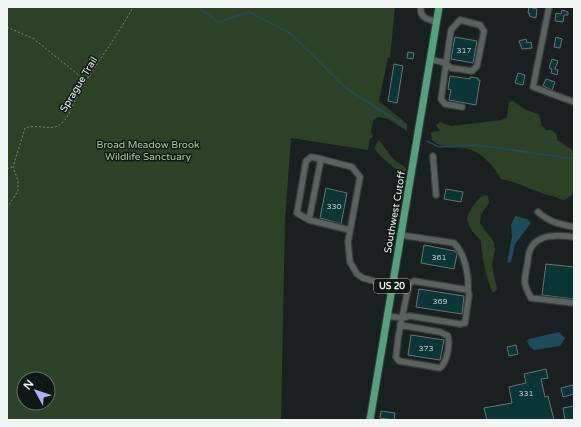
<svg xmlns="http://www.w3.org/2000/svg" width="581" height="427" viewBox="0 0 581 427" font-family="'Varela Round',sans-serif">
<rect width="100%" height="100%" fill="#19201f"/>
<path fill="#2d4127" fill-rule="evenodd" d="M7,7H395L390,58L388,57L379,101L407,124V131L388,119L378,117L373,121L371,132L373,136L372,138H370L368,150L291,138L285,220L281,420H7ZM24,379H48V403H24Z
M513,101L526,110L539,114L542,126L547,130H552L557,135V140L574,151V193L565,200C560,200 557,197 552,196C534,192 519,182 501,179C493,165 480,150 464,148C449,147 444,150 432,140L431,132L440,131L436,125L440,122L451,126L502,120L507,117L509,102Z
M379,140L393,159L406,168V171L402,172C390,166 382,158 374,148Z
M484,195L488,196L489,203L481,214L480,223L494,242L495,250L492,265L497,289L493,293C487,282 481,254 481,241L472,231L467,220C468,212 476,199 484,195Z"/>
<path fill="#1d4d5c" d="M515,216L527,219L531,223L515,244L511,262L507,263L512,237L511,225Z
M559,332L565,338L560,346L534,350L530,347L527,341L529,339Z"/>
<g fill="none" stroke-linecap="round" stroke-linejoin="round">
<path stroke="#1d4d5c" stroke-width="1.5" d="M198,7L218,22L249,12L290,33L346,88L405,126
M427,141L439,147L478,145L574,159"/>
</g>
<path fill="#0b3638" stroke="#6a7373" d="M529,7L537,9L536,18L529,16L530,14L528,13Z
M562,10L568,12V15H564L563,22L555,21L556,13L561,14Z
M455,37L477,41L473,63L451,59Z
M556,37L562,39L560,48L554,47Z
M526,39L527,43L531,42L532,48L522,49L519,41Z
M408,52L414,53L413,59L407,58Z
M552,59L558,61L555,69L558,70L557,75L551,73L552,69L549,68Z
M394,64L403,66L397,103L388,101Z
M518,73L525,75L523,85L515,83Z
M450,76L470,79V77L478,78V80H480L476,105L449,100L451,90L448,89Z
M546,79L555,82L552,90L543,86Z
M326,188L347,193L341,224L320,218Z
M446,189L463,192L461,202L444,199Z
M424,245L455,251L457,254L454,269L421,263Z
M546,264L574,267V299L542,295Z
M419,289L464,296L462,314L416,307Z
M411,335L444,340L440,360L408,355Z
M516,345L518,354L509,356L507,347Z
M546,369L548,378L541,379L545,397L548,396L554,420H487L484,408L512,403L509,387L526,383L524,374Z
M573,385L574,394L563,397L561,388Z
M574,406V420H565L563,408Z
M381,411L395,413L394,420L380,418Z"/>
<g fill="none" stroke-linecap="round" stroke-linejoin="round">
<defs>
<path id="minor" d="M421,7C419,18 428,19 436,22
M549,7L533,87L574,102
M430,59L445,63L451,68L472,71L477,66L484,31L480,25L460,20L451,30L441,99L445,104L462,107
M433,156L436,195
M538,212C549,222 559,224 574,227
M309,220L297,213L306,161L311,157L321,159
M350,230L309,220L321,159L352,167L360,177L348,242L350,262L357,274L363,278L392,286
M400,235L454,243C465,254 469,275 468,290
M574,237C559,235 537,233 530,250C528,255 528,261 527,266C524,282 523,283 531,298L574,303
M387,316L402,318L409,284L414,281L468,290L469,295L465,323L460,324L410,316L402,318C399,331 397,344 396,357L399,361L440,368C447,362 450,346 448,336L440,332L400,325"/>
<path id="major" d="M370,420L439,7"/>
</defs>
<use href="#minor" stroke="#393d3c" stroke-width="8"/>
<use href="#major" stroke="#393d3c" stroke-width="9"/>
<path stroke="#7f8584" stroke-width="1" stroke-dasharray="2 2" stroke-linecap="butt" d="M7,27L34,39L86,81
M7,169L12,167
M7,208L18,191V181L13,167L25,128C37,124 48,130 58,126C67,121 72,107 76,98C93,67 116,39 133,7
M7,233V245"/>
<use href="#minor" stroke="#5a6260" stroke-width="5.5"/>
<use href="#major" stroke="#54a27d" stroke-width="7"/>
</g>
<g text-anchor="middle" stroke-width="3" stroke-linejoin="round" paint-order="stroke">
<g font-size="8" fill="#b7c4c4">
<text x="464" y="53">317</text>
<text x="334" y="209">330</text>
<text x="439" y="260">361</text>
<text x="440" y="304">369</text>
<text x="426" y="351">373</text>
<text x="526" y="396">331</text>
</g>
<rect fill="#101715" stroke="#adb2b0" stroke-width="1" x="374" y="279" width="36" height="14" rx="3"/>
<g font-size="9" font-weight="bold" fill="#f0f4f3">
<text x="392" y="289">US 20</text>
</g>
<g font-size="10" fill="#f0f4f3" stroke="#101715">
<text transform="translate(78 84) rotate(-59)" y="4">Sprague Trail</text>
<text transform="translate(394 212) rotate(-80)" y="4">Southwest Cutoff</text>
</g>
<g font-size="10" fill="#a6d099" stroke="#101715">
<text x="148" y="148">Broad Meadow Brook<tspan x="148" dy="12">Wildlife Sanctuary</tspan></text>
</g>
</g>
<rect width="581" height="427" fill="none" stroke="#f0f4f3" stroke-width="16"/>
<g transform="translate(36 391) rotate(310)"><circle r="19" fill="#101715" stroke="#6a6f6e"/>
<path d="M0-3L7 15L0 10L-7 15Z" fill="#acaffb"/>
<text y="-6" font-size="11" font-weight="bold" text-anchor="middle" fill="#f0f4f3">N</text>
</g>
</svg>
